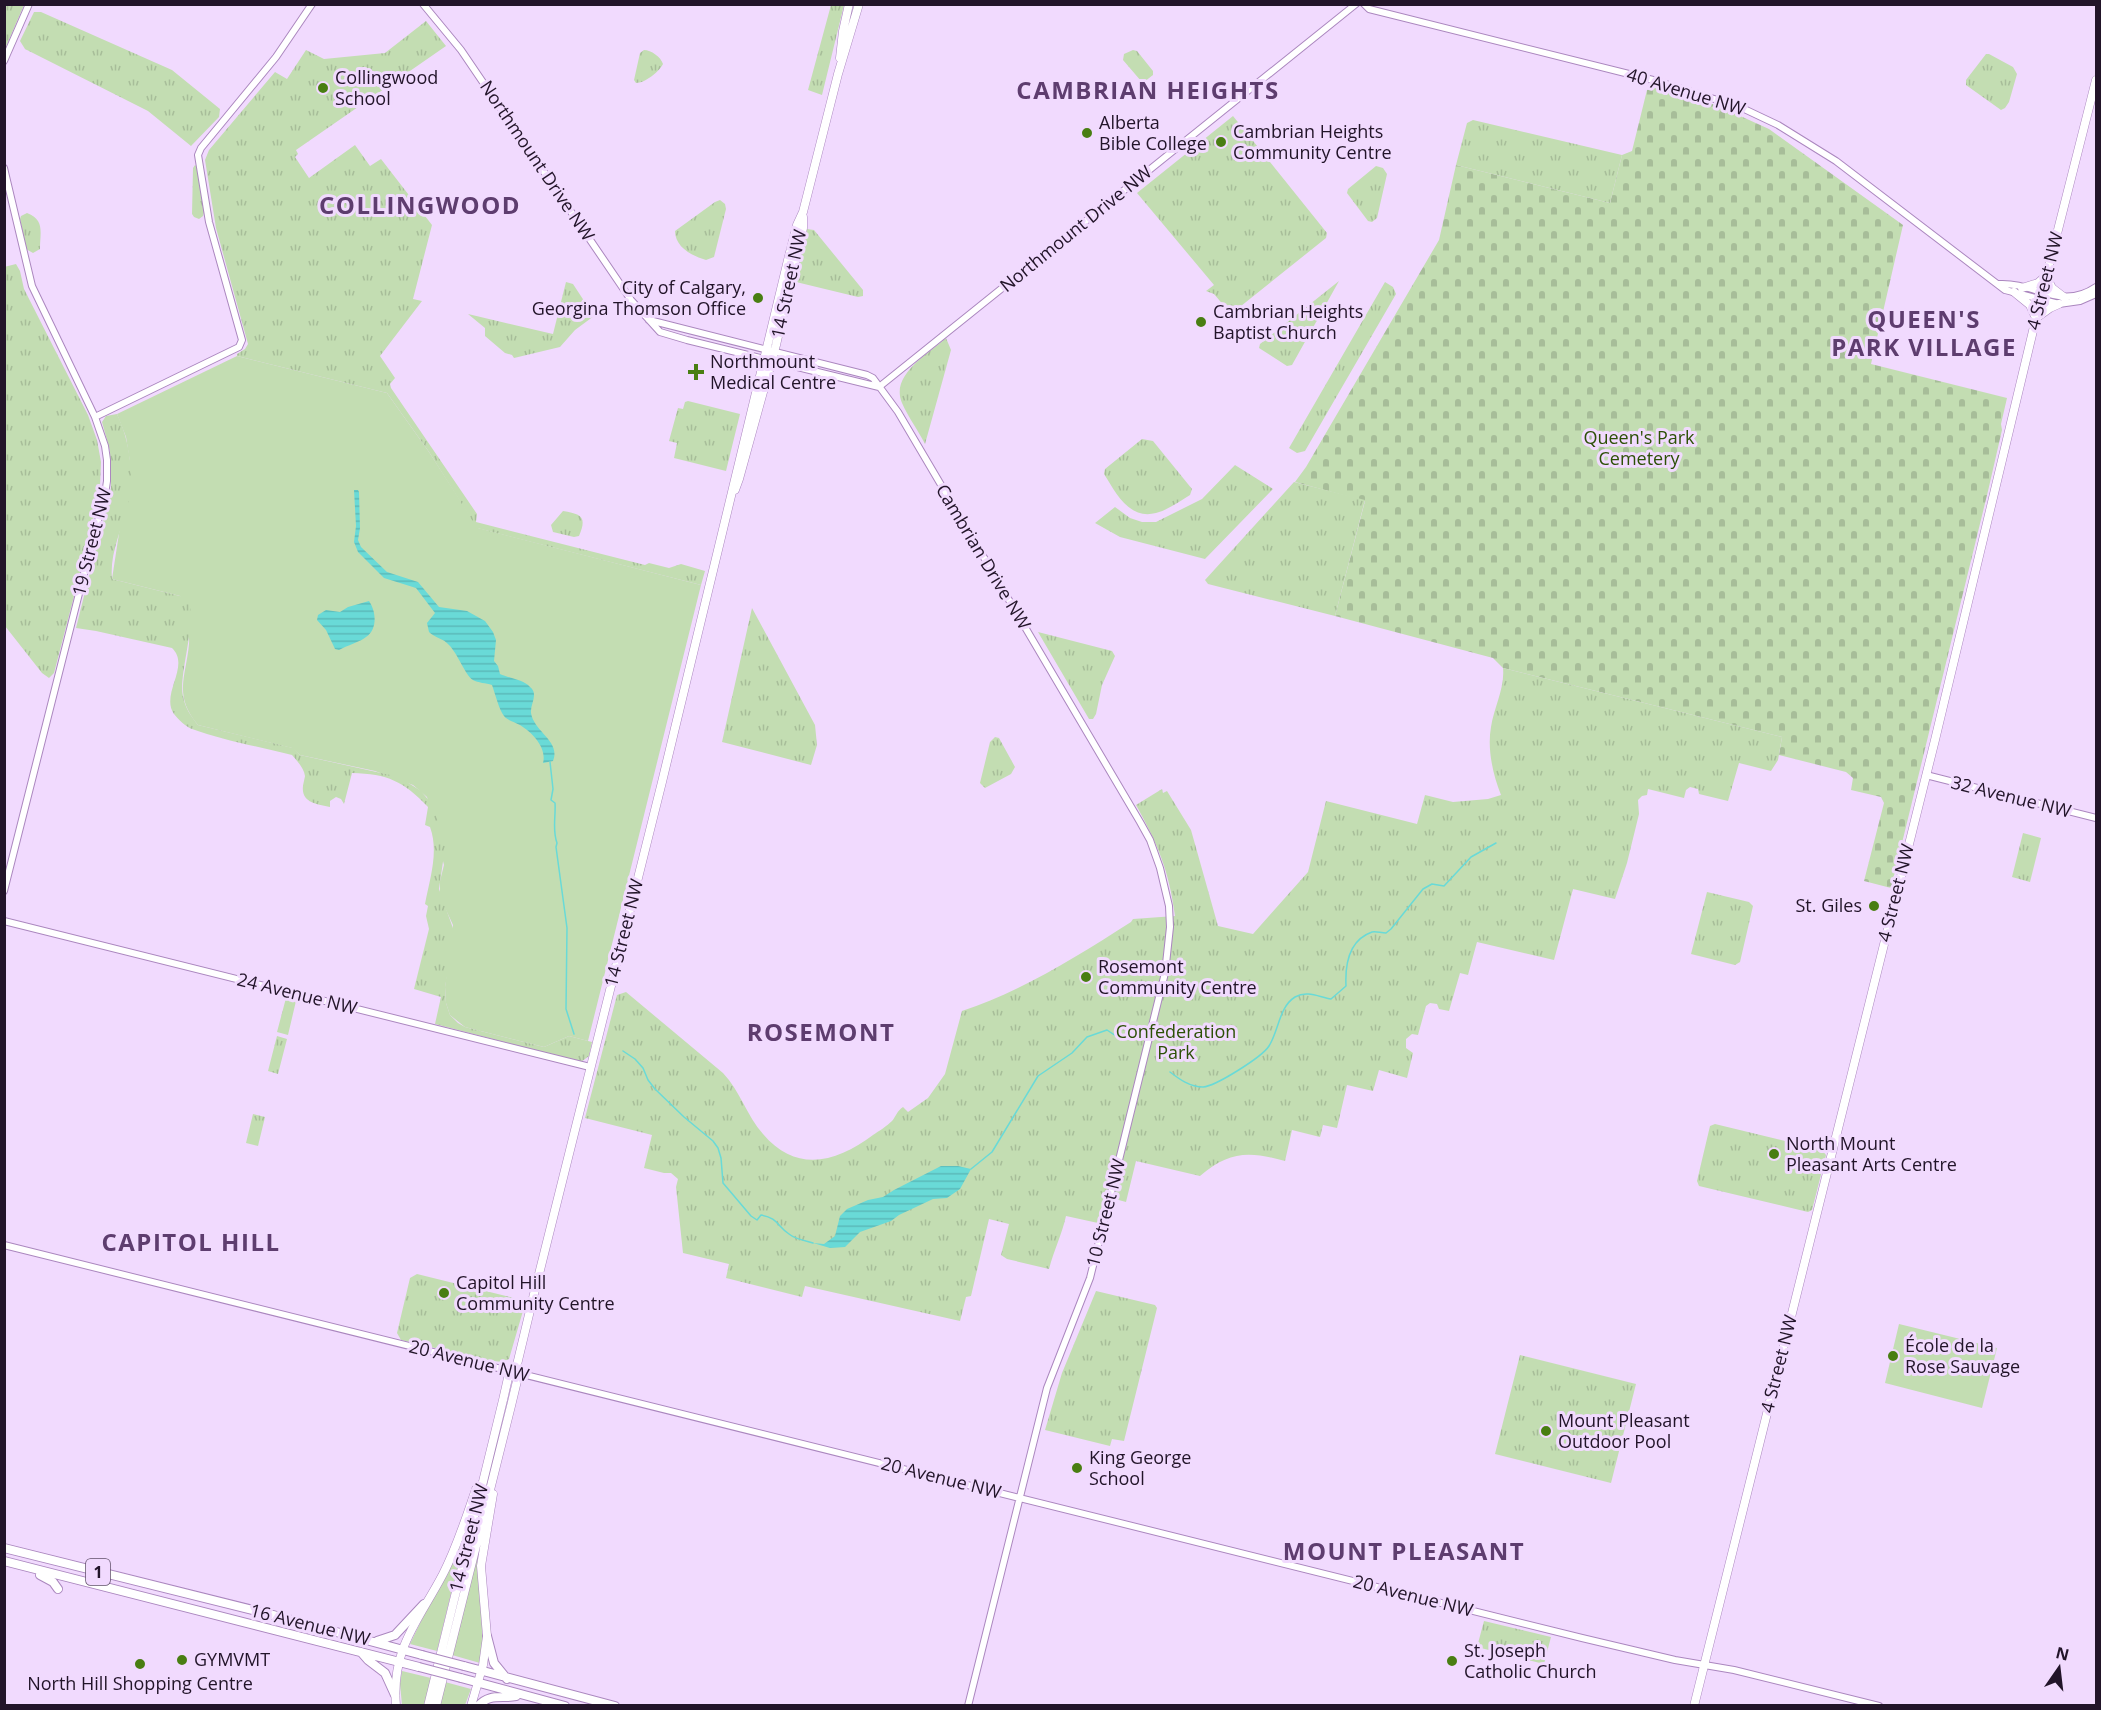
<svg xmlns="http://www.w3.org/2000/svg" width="2101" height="1710" viewBox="0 0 2101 1710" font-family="'Open Sans',sans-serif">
<defs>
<pattern id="cemetery-stones" width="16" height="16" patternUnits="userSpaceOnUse" patternTransform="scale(1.5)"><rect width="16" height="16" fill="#c3ddb2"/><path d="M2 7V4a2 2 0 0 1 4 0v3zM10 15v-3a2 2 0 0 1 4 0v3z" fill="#a7bd99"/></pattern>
<pattern id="park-tufts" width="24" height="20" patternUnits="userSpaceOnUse" patternTransform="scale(1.5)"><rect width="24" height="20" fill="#c3ddb2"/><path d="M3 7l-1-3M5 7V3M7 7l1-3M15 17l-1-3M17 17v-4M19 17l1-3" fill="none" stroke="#a7bd99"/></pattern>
<pattern id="water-rules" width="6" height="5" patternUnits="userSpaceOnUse" patternTransform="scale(1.5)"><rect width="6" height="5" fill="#69dad7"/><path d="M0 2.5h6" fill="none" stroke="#5bbab9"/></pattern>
</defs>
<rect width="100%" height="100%" fill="#f1dafe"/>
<path fill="#c3ddb2" d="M237,356L387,393L429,452L478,528L701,585L588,1041L569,1036L544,1047L465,1027L450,1015L446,1003L445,987L453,925L440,897V881L444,865L427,797L413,785L375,771L300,755L292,748L198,725C173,695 186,677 189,644C190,628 184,611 180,596L112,579L130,462L126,437L117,414Z
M1899,1324L1997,1348L1982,1408L1885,1383Z
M464,1532H466L437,1651L410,1644Z
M477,1555H479C477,1592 486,1626 480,1663L452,1655Z
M402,1671L431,1678L424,1705H402L400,1684Z
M445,1682L471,1689L465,1705L439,1706Z"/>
<path fill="url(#cemetery-stones)" d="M1655,88L1716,105L1769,129L1903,225L1871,364L2007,398L2001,424L2002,430L1988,491L1891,888L1864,881L1884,803L1881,797L1851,790L1853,778L1846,772L1779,755L1782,737L1503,668L1493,658L1335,616L1365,501L1295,482L1306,467L1439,240L1456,165L1610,203L1622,155L1632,151L1647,90Z"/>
<path fill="url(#park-tufts)" d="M5,4L24,5L5,49L4,5Z
M831,5H844L822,95L808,90Z
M34,12H41L172,70L220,109L219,117L191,146L148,111L25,49L20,41Z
M426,21L446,46L296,150L298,154L295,157L309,178L355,145L370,166L381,159L432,225L413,299L422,301L380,356L395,378L390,384L391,388L477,514L476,522L645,565L649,563L669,568L681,564L705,571L701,585L477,528L429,452L387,393L237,356V354L245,349L248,344L216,228L205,160L209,150L275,72L287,79L306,50L324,59L385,53Z
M644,50C651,50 661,57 663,64C659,72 645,83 636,83L634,80L640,53Z
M1133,50L1137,51L1153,71V75L1144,82L1141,81L1123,60L1124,54Z
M1986,54H1989L2013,67L2017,74L2009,102L2005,108L2001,110L1966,85V80Z
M1233,116L1327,233L1326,238L1231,314L1214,294L1206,291L1214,285L1137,193Z
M1473,120L1622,155L1610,203L1456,165L1467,123Z
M195,165L197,167L204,212L203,216L199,219L194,217L192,214L193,168Z
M1376,166L1383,168L1387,174L1377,218L1372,222L1368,221L1347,193L1348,189Z
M720,200L725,204L726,209L714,257L706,260C692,256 675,247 675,231L715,202Z
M27,213C45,220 40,232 40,249L33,253L26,249L20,219L21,216Z
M807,229L814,230L863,290V296L858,297L796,282Z
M16,264L20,271L24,289L88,415L97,440L101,462L100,487L90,535L54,673L49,678L42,673L5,626L4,267Z
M1339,281L1292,365L1287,366L1259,348L1260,344Z
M566,282L573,284L594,316L575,330L560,347L514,358L512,355L505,353L485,336V328L468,314L553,334Z
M1385,282L1393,287L1396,294L1305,451L1297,453L1289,448Z
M946,338L951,350L925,444C918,430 908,417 902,403C890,375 928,354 946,338Z
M688,401L740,414L726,471L674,458L677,443L669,441L678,408L683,409L685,402Z
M117,414C128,437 133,465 130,492C127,521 109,548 112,579L180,596C182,598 186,600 188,602C198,618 178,676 183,696C185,708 191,716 198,725L293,748L300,755L399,777L421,791L431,803L446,841L439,889L455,934L445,987L446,1003L450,1015L458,1023L465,1027L544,1047L569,1036L592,1042L589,1056L581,1062L435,1024L441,997L414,989L429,929L426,916L428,906L425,904C430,878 439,852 430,827L425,825L428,807C403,781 388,774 352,773L344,804L341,799L336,797L330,801V807C317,804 301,803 303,786C303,785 305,777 305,776C304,768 297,761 292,755C260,747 222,740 192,729C186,727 178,719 174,714C160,694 191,666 172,648L96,631L76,628L111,488L110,451L102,422L106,416Z
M1142,439L1153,441L1192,489L1190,495C1180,501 1168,510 1156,513C1129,520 1116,493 1104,474L1105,469Z
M1235,465L1273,489L1205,559L1120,537L1095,523L1115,507L1130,518L1142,522H1156L1202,499Z
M1294,482L1365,500L1335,616L1208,584L1205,580Z
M563,511C582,514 587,517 579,536L574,537L553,532L551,525Z
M752,608L815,725L817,745L811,765L722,742Z
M1038,632L1112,651L1115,656L1102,685L1096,714L1093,719H1089Z
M1503,668L1782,737L1778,760L1771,771L1739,763L1728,801L1699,794L1698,789L1690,787L1686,790L1684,798L1648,789L1647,795L1642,796L1638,800L1639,814L1627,863L1615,899L1573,889L1554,960L1477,942L1468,975L1460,973L1449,1011L1439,1009L1437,1004L1430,1003L1426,1006L1418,1035L1412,1034L1406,1039V1048L1413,1053L1407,1078L1379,1070L1373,1091L1347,1085L1337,1128L1323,1125L1320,1137L1292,1130L1285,1161C1249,1151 1229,1151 1200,1176L1136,1161L1126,1202L1104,1196L1098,1223L1066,1216C1062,1234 1054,1250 1049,1269L1007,1259L1001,1255L1009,1224L989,1219L971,1296L966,1297L960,1321L805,1286L802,1297L726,1278L729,1264L683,1253L676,1187L678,1179L671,1173H664L644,1168L652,1135L585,1118L617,995L626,992L723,1073C740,1091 747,1116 763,1134C797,1174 837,1162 873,1135C879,1131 887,1126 892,1121C896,1116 897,1111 903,1107L908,1112L928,1098L945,1074L962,1011C1022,991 1078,956 1131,922L1133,919L1175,916C1169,870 1158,845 1136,805L1162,789L1163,793L1167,791L1191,830L1218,926L1253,934L1308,872L1326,801L1417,824L1425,795L1453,802L1488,799L1501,795C1493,775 1487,749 1491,727C1494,707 1505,688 1503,668Z
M995,737L999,738L1015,767L1011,774L985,788L980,783L990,742Z
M2023,833L2041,838L2030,882L2012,877Z
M1707,892L1749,902L1753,906L1740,962L1735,965L1691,954Z
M286,998L296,1001L288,1035L277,1032Z
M277,1036L287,1039L278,1074L268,1071Z
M253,1114L265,1117L258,1146L246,1143Z
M1715,1124L1822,1150L1826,1155L1812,1210L1808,1212L1699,1186L1697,1181L1710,1126Z
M417,1274L522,1300L525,1304L509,1359L502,1362L486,1360L401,1340L397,1333L410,1278Z
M1096,1291L1155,1305L1157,1308L1124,1441L1112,1439L1110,1446L1045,1430L1062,1373Z
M1520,1355L1636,1384L1611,1483L1495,1454Z
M1484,1621L1551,1637L1544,1664L1477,1647Z"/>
<path fill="url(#water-rules)" d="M354,490H358L359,492L360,528L358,540L361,547L387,572L418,582L439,607L467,611L485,621L493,632L496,640L494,661L498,666L500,674C509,678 524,680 530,687C539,694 530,704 531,713C534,732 561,741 553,761L543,763C547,748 533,733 520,725C515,722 508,721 504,716C499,710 495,693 492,685C486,683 478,683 473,680C465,675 458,654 449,645C443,638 435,638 429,632L427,623L435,613L416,588L384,578L358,552L354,542L356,526Z
M369,601C376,611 378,629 366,637C362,641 346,646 339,650L335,649L326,630L317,620L318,615L326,610L340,612L348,607Z
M941,1166H958L971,1169L960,1189L947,1198L933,1199L899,1215L891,1221L860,1232L845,1247L830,1248L813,1243L824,1244L835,1236L840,1216L847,1209L868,1200L883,1197L894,1190Z"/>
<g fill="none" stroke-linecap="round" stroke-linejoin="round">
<path stroke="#69dad7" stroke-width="1.5" d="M550,762L553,789L551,800L555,803C556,816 552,830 557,843L556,847L567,928L566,1009L574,1034
M623,1051L635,1059L643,1068L648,1080L655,1089L684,1117L713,1141L718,1148L721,1158L723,1183L751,1216L757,1220L761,1215C778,1218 777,1226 789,1234C795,1239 806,1241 813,1243
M1170,1072C1179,1079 1190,1087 1203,1087C1216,1086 1262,1057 1269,1046C1279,1030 1279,1007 1295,997C1307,990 1319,997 1331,999L1346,986C1345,965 1349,940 1372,932C1376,931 1381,933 1386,933L1391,929L1423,889L1432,884L1444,886L1471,857L1496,843
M971,1169L992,1152L1038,1076L1072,1053L1087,1037L1107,1030L1122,1040"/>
<defs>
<path id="minor" d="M423,4L461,50L631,300L660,332L687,340L879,387L1356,4
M1364,4L1369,9L1653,80L1740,107L1778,125L1836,161L2005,290L2059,304L2080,301L2096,294
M4,61L29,4
M4,168L32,286L95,417L105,446L107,460V481L104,501L94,534L4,891
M1999,284C2035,282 2061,311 2096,287
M649,320L867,375L873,378L898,412L1140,822L1150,840L1160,868L1169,906L1170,927L1165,973L1090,1278L1047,1388L968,1706
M95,417L239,347L242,340L209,222L198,155L201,148L276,57L312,4
M1926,775L2096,818
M4,921L590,1067
M4,1245L1582,1638L1675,1660L1734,1670L1879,1706"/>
<path id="major" d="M840,58L843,31L849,4
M2046,276L2052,288L2065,298
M2022,288L2038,283L2046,276
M2014,292L2030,305L2036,318
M2036,318L2050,308L2059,304
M735,490L739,479L776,345L803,228V217
M396,1706C391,1648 419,1620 443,1574C457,1547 466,1518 476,1489
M428,1706L503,1400L508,1378L515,1373
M436,1706L511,1406L517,1381L515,1373L533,1298L662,782L788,260L797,225L803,212L838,74L859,4
M471,1706L483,1665L487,1636L481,1566L493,1494
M1694,1706L1935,740L2043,289L2096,80"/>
<path id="highway" d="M4,1548L273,1615L422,1655
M4,1561L419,1667
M40,1575L53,1582L58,1589
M487,1636L494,1663L507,1679
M377,1641L395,1635L424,1604
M361,1652L368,1660L385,1673L395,1695
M464,1666L615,1706
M461,1678L565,1706
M478,1706C490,1693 501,1699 516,1696"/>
</defs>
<use href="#minor" stroke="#ab87bf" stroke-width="8"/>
<use href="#major" stroke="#ab87bf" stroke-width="9"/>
<use href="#highway" stroke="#ab87bf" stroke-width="10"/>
<use href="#minor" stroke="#fff" stroke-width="6"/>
<use href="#major" stroke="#fff" stroke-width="8"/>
<use href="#highway" stroke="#fff" stroke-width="8"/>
<defs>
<path id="highway-bridge" d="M422,1655L464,1666
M419,1667L461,1678"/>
</defs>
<use href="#highway-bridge" stroke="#ab87bf" stroke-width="10" stroke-linecap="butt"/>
<use href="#highway-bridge" stroke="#fff" stroke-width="8"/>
</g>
<g fill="#497e12" stroke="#f1dafe" stroke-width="2">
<circle cx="323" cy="88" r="6"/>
<circle cx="1087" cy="133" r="6"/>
<circle cx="1221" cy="142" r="6"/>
<circle cx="758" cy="298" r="6"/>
<circle cx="1201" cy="322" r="6"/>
<path d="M693 363h6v6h6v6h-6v6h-6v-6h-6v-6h6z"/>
<circle cx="1874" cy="906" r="6"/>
<circle cx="1086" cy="977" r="6"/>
<circle cx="1774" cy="1154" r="6"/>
<circle cx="444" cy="1293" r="6"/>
<circle cx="1893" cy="1356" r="6"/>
<circle cx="1546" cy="1431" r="6"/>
<circle cx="1077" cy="1468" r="6"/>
<circle cx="182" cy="1660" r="6"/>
<circle cx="1452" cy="1661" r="6"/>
<circle cx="140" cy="1664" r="6"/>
</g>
<g text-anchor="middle" stroke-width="6" stroke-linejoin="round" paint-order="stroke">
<rect fill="#f1dafe" stroke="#604f69" stroke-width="1.5" x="86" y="1559" width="24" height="26" rx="4.5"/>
<g font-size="16" font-weight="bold" fill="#221429">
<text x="98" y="1578">1</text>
</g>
<g font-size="18" fill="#221429" stroke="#f1dafe" text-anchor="start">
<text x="335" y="84">Collingwood<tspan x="335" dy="21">School</tspan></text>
<text x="1099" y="129">Alberta<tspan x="1099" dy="21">Bible College</tspan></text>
<text x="1233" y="138">Cambrian Heights<tspan x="1233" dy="21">Community Centre</tspan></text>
<text x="746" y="294" text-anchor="end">City of Calgary,<tspan x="746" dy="21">Georgina Thomson Office</tspan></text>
<text x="1213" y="318">Cambrian Heights<tspan x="1213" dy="21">Baptist Church</tspan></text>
<text x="710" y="368">Northmount<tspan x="710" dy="21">Medical Centre</tspan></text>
<text x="1862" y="912" text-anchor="end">St. Giles</text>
<text x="1098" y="973">Rosemont<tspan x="1098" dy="21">Community Centre</tspan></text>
<text x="1786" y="1150">North Mount<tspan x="1786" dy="21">Pleasant Arts Centre</tspan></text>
<text x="456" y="1289">Capitol Hill<tspan x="456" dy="21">Community Centre</tspan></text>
<text x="1905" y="1352">École de la<tspan x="1905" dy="21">Rose Sauvage</tspan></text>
<text x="1558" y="1427">Mount Pleasant<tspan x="1558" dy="21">Outdoor Pool</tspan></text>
<text x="1089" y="1464">King George<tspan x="1089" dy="21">School</tspan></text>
<text x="1464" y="1657">St. Joseph<tspan x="1464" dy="21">Catholic Church</tspan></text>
<text x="194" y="1666">GYMVMT</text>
<text x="140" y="1690" text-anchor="middle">North Hill Shopping Centre</text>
</g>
<g font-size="18" fill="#221429" stroke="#f1dafe">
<text transform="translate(1686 92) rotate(17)" y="6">40 Avenue NW</text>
<text transform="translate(537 161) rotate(56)" y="6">Northmount Drive NW</text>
<text transform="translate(1076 229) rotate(-39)" y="6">Northmount Drive NW</text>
<text transform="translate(2045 281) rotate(-76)" y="6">4 Street NW</text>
<text transform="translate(789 284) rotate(-78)" y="6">14 Street NW</text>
<text transform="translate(92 542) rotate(-76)" y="6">19 Street NW</text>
<text transform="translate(983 557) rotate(59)" y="6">Cambrian Drive NW</text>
<text transform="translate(2011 797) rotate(14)" y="6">32 Avenue NW</text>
<text transform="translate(1896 893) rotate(-76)" y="6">4 Street NW</text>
<text transform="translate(624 933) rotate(-76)" y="6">14 Street NW</text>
<text transform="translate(297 994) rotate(14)" y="6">24 Avenue NW</text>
<text transform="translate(1106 1213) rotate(-76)" y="6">10 Street NW</text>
<text transform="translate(469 1361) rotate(14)" y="6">20 Avenue NW</text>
<text transform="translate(1779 1364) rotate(-76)" y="6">4 Street NW</text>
<text transform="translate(941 1478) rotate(14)" y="6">20 Avenue NW</text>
<text transform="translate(469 1538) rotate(-76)" y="6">14 Street NW</text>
<text transform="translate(1413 1596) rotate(14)" y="6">20 Avenue NW</text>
<text transform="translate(310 1625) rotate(14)" y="6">16 Avenue NW</text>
</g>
<g font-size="18" fill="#2c5006" stroke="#f1dafe">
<text x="1639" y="444">Queen's Park<tspan x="1639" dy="21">Cemetery</tspan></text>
<text x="1176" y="1038">Confederation<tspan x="1176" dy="21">Park</tspan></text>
</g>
<g font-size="24" font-weight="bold" letter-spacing="1.5" fill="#5e3d6f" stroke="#f1dafe">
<text x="1148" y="99">CAMBRIAN HEIGHTS</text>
<text x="420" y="214">COLLINGWOOD</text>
<text x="1924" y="328">QUEEN'S<tspan x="1924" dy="28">PARK VILLAGE</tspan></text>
<text x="821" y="1041">ROSEMONT</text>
<text x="191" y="1251">CAPITOL HILL</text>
<text x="1404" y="1560">MOUNT PLEASANT</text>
</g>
</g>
<rect width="2101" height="1710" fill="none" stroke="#221429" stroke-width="12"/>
<g transform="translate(2059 1668) rotate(14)" stroke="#f1dafe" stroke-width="4.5" paint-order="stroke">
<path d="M0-4.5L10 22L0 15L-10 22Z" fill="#221429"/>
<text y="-9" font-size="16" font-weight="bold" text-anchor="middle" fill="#221429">N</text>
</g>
</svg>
